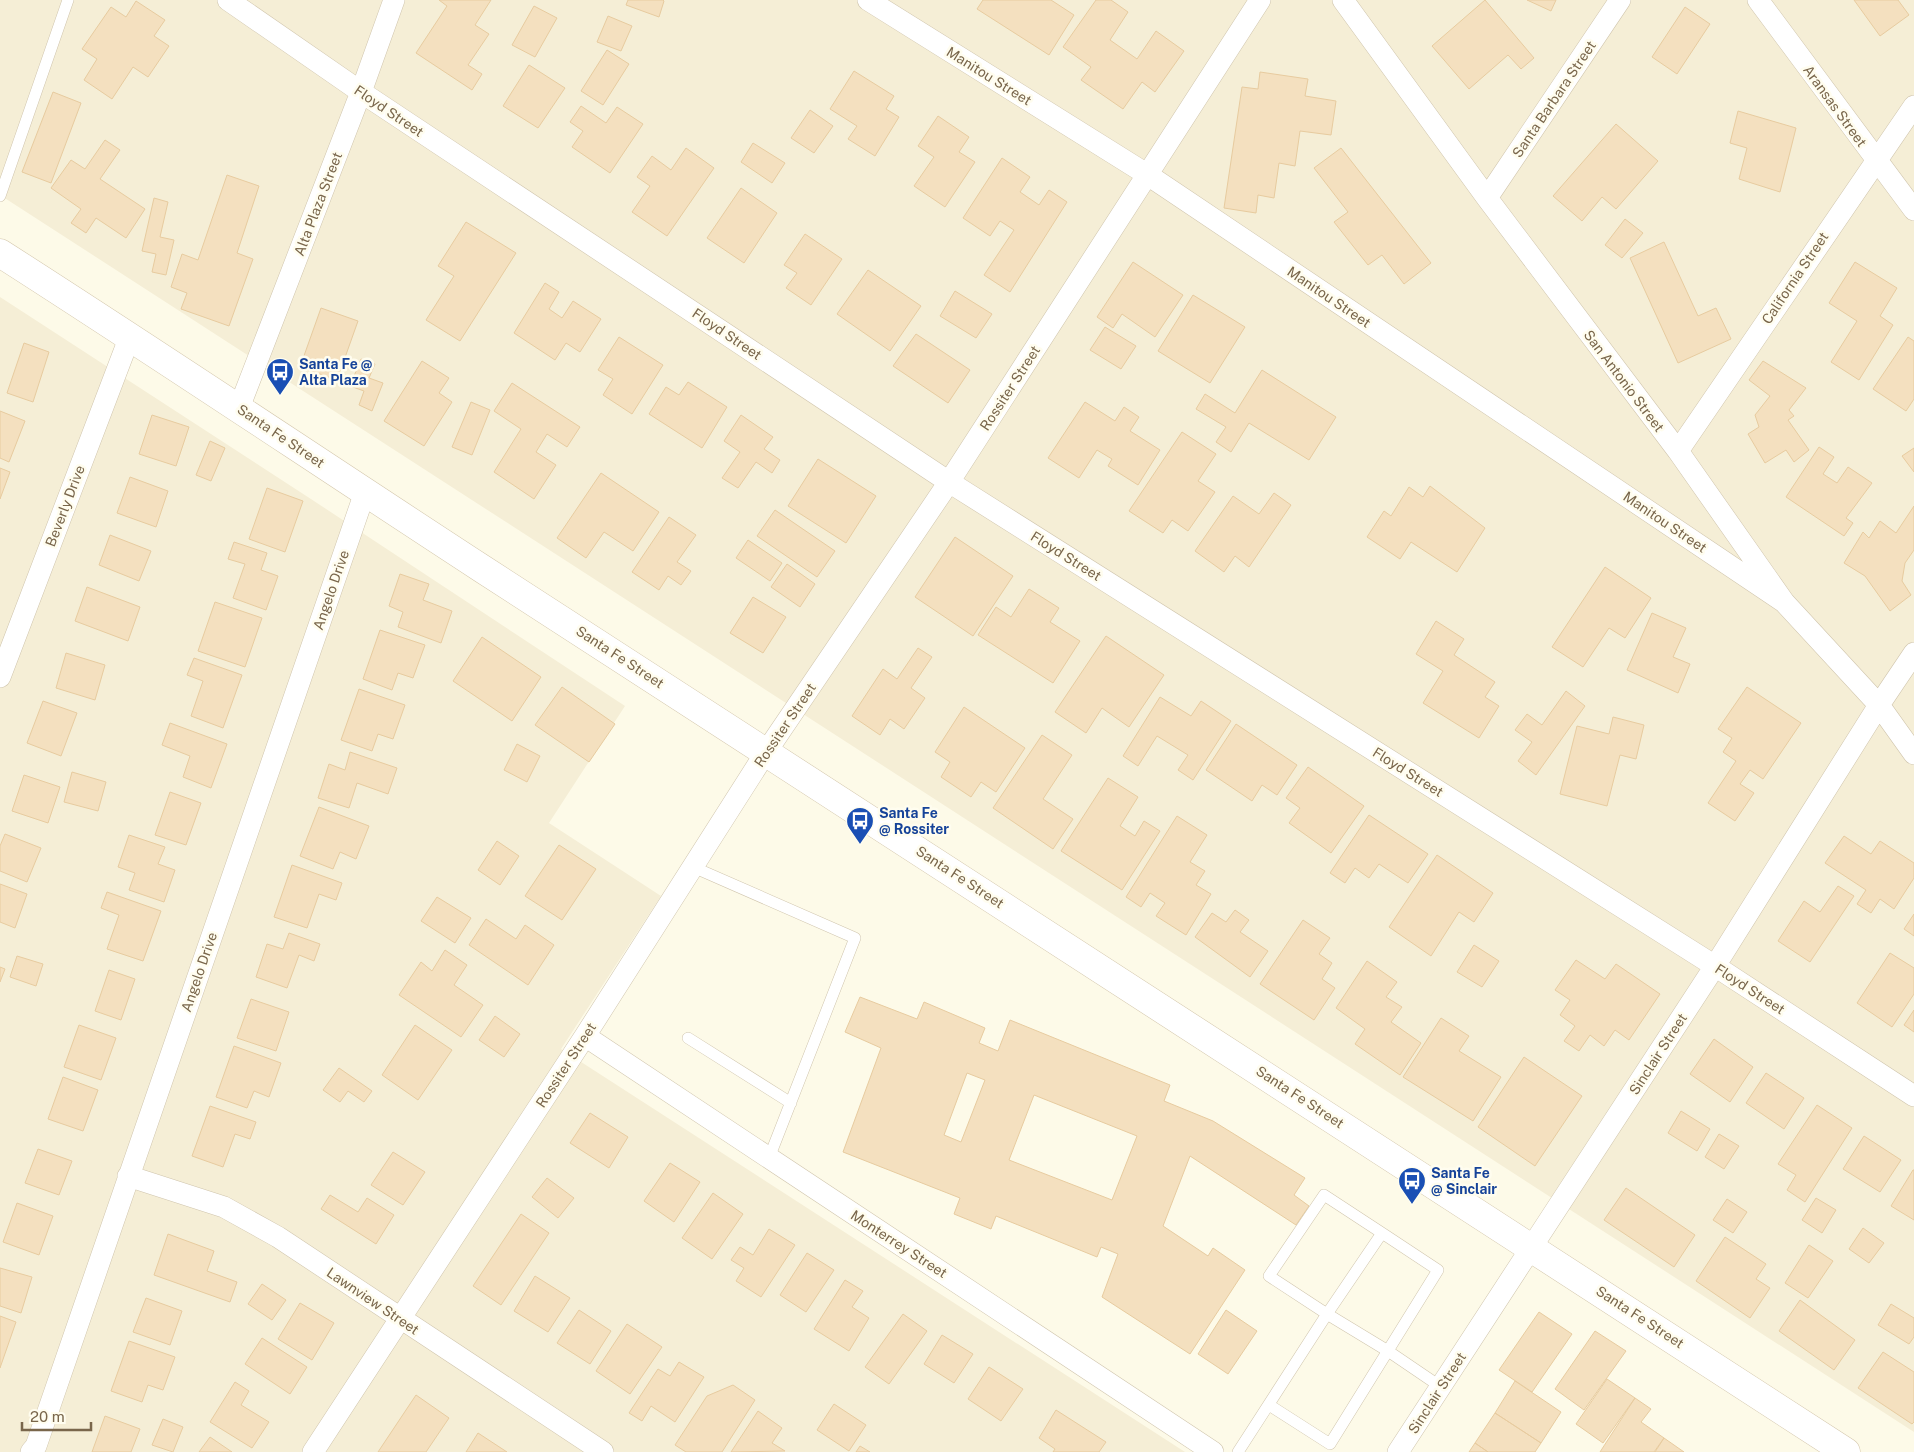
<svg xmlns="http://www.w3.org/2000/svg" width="1914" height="1452" viewBox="0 0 1914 1452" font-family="'Public Sans',sans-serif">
<rect width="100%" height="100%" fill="#fdfae8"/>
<path fill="#f5eed6" d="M0,0H1914V1432L0,195Z
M0,297L314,501L625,706L549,823L661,896L561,1049L1185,1452H0Z"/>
<path fill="#f4e0bf" stroke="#e7cb9f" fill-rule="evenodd" d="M439,0H491L475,25L489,34L468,65L482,74L472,90L416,53L447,6Z
M628,0H663L664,1L659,17L626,5Z
M983,0H1051L1074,15L1049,55L977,9Z
M1096,0H1111L1128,12L1110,40L1137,59L1156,31L1184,51L1155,92L1142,82L1123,109L1081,80L1091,67L1063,47Z
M1485,0L1534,58L1521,69L1508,55L1469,89L1432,46Z
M1527,0H1556L1551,11Z
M1854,0H1898L1909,15L1880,36Z
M136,1L165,20L154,36L169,46L148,77L133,67L112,99L84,80L97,59L82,49L111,7L126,17Z
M534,6L557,18L535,57L512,45Z
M1685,7L1710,24L1677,74L1652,57Z
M608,16L632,26L621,51L597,42Z
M607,50L629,64L603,105L581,91Z
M529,65L565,88L538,128L503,106Z
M854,71L894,96L886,109L899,117L875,156L848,139L857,126L830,109Z
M1260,72L1308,79L1305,96L1336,101L1331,135L1300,131L1295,166L1279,163L1274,198L1258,195L1256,213L1224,208L1242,87L1258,89Z
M53,92L81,103L51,183L22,172Z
M581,106L606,123L617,107L643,124L610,173L572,147L583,131L570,122Z
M810,110L833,126L814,153L791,138Z
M1738,111L1796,128L1780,192L1739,179L1747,148L1730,143Z
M938,116L969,137L959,152L975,162L945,207L914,186L934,157L918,146Z
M1616,124L1658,161L1616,209L1602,197L1582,221L1553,196Z
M105,140L120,150L100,179L145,209L126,238L96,218L86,233L71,223L81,209L51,188L71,160L85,169Z
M753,143L785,163L772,183L741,162Z
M686,148L714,168L667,236L632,212L650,186L637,177L652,156L671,170Z
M1341,148L1431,263L1404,284L1382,255L1368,265L1334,222L1348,212L1314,168Z
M1002,158L1030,177L1020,192L1039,205L1049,190L1067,202L1010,292L984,275L1014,230L1000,221L990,236L963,218Z
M227,175L259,186L237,253L253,259L229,326L181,309L187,293L171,287L182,254L198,260Z
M741,188L777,213L744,263L707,238Z
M154,198L168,202L160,237L174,240L166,275L152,272L156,254L142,251Z
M1625,219L1643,233L1622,258L1605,245Z
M466,222L516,253L460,341L426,320L454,276L438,266Z
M805,234L842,259L811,305L786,288L797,273L784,265Z
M1664,242L1698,316L1716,308L1731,339L1678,363L1630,258Z
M1133,262L1183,295L1155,337L1122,314L1113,328L1097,317Z
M1855,262L1897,288L1880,316L1893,325L1859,380L1831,362L1857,321L1829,303Z
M868,270L921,306L890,351L837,314Z
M545,283L559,292L549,309L562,318L573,301L601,319L580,352L566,343L555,360L514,333Z
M955,291L992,314L976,338L940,316Z
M1193,295L1245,327L1210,383L1158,351Z
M321,308L358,321L337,380L300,367Z
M1105,327L1136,346L1121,369L1090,350Z
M916,334L970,370L948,403L893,366Z
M619,337L663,365L632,414L603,395L613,379L598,370Z
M1908,337L1914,341V399L1906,411L1873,389Z
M24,343L49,352L33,402L7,393Z
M361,359L375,364L369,378L383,383L372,411L359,405L364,391L350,386Z
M422,361L449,378L439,393L452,402L424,446L384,421Z
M1763,361L1806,388L1789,410L1794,416L1788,420L1809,450L1794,462L1786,450L1765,463L1748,434L1759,427L1755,415L1770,396L1749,380Z
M1262,370L1336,417L1309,460L1249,423L1231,452L1216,442L1226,427L1196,409L1205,394L1235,413Z
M688,382L727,407L702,448L649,414L666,387L679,395Z
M512,383L580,427L567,447L547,434L536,452L556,465L534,499L494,472L521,429L494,411Z
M471,402L490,410L472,455L452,447Z
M1085,402L1115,421L1124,407L1139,417L1130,431L1160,450L1138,485L1108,466L1112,459L1097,450L1079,478L1048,458Z
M0,411L25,421L9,462L0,458Z
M152,415L189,427L176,466L139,454Z
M741,415L773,437L764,449L780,460L772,473L756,462L738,488L722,478L740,452L724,441Z
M1182,432L1216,454L1198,481L1215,492L1188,531L1172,520L1163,533L1129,511Z
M210,441L225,448L211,481L196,475Z
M1819,447L1834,457L1823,474L1837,483L1848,467L1872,483L1846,518L1853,523L1844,536L1786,497Z
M1914,448V472L1902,456Z
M818,459L876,496L846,543L788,506Z
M0,468L10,472L0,499Z
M601,473L659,512L633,551L604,532L586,558L557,538Z
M130,477L168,491L156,527L117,513Z
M1430,486L1485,528L1457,572L1411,542L1400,559L1367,537L1384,511L1391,516L1409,487L1423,497Z
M267,488L303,501L285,552L249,539Z
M1274,493L1291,505L1249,567L1235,556L1224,572L1195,551L1233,496L1259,514Z
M1914,506V550L1905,563L1902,581L1911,595L1890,611L1865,576L1844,563L1863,532L1869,538L1880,521L1896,533Z
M775,510L835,551L817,577L757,536Z
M669,517L696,535L677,562L691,571L681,585L668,576L659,590L632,572Z
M110,535L151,551L139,581L99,565Z
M955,537L1013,576L973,636L915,597Z
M748,540L782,563L770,581L736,558Z
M234,542L267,553L261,570L278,576L266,610L233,598L245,564L228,559Z
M787,564L815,584L800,607L771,587Z
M1605,567L1651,598L1625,638L1609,628L1583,667L1552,647Z
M400,574L429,584L423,600L452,611L441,643L398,627L403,612L389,606Z
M87,587L140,607L128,641L75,621Z
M1029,589L1059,608L1050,622L1080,641L1053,683L978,635L996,607L1011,617Z
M753,597L786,617L763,653L730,633Z
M215,602L262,618L245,667L198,651Z
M1652,613L1686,628L1673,657L1690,664L1678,693L1627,670Z
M1436,621L1464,639L1454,655L1495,682L1485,697L1499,706L1479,738L1423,703L1443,671L1416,654Z
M380,630L425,645L413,678L398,673L392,690L363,679Z
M1106,636L1164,675L1129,727L1102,708L1086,733L1055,712Z
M482,637L541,677L512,721L453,681Z
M918,648L932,657L911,688L925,698L904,729L890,719L880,735L852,716L883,669L897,679Z
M66,653L105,665L95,700L56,688Z
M194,658L242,675L223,728L191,716L203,681L187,675Z
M562,687L615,724L589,762L535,725Z
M1747,687L1801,723L1763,779L1750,770L1740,784L1754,793L1735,821L1708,803L1736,761L1723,752L1732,738L1718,729Z
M359,689L405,705L393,739L378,734L372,751L341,740Z
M1566,691L1585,706L1536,775L1518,761L1532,742L1515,730L1527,714L1542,725Z
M1160,697L1191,716L1201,701L1231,721L1193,780L1178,770L1188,755L1157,736L1138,766L1123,756Z
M43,701L77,713L61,756L27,743Z
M964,707L1025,748L996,792L981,782L971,797L941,777L950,762L935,752Z
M1613,717L1644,725L1636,759L1620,755L1607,806L1560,794L1577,726L1609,734Z
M170,723L227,744L211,788L183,777L190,756L162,745Z
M1236,724L1297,765L1277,795L1262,785L1252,801L1206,770Z
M1042,735L1072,755L1043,799L1073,819L1053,849L993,808Z
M517,744L540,756L527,782L504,770Z
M350,752L397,768L388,794L357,783L349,808L318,798L329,764L345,770Z
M1308,767L1364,806L1331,853L1289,823L1300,808L1286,798Z
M72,772L106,782L98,811L64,802Z
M24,775L60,787L48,823L12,811Z
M1108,778L1138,797L1120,826L1135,836L1144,821L1160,831L1122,890L1061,851Z
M170,792L201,803L186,845L155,835Z
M319,807L369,826L356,859L340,852L333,869L300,856Z
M1369,815L1428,854L1408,883L1379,864L1369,878L1355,868L1345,883L1330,873Z
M1177,816L1207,835L1190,862L1205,871L1196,885L1211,894L1186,935L1156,916L1165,903L1150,893L1141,907L1126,897Z
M5,834L41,848L27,882L0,871V846Z
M129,835L165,847L158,864L175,870L164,902L129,890L135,873L118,867Z
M1844,836L1871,854L1880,841L1914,863V878L1894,909L1880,899L1871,913L1857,904L1866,890L1825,863Z
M497,841L519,856L500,885L478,870Z
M559,845L596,869L562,920L525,896Z
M1437,855L1493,893L1474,922L1459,912L1431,956L1389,927Z
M292,865L342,883L336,900L319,894L307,928L274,917Z
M0,884L27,894L15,928L0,922Z
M1838,886L1854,896L1810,962L1778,941L1804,901L1820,912Z
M107,892L161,911L143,961L107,949L119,915L101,908Z
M437,897L471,918L455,943L421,921Z
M1235,910L1249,920L1240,932L1268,951L1250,977L1195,937L1212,913L1226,922Z
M1914,914V936L1904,929Z
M486,919L516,939L525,925L554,945L528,985L469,945Z
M1303,920L1330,938L1319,954L1332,963L1322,979L1335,988L1314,1020L1260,984Z
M289,933L320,944L314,961L299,955L287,988L256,977L267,944L283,949Z
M1474,945L1499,961L1482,987L1457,972Z
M445,950L467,965L454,985L483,1005L461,1037L399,995L421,962L432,971Z
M1890,953L1914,968V994L1892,1027L1857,1003Z
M17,956L43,964L36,986L10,977Z
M1576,960L1605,979L1616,964L1660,994L1629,1040L1615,1030L1604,1046L1590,1035L1579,1051L1564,1041L1575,1026L1560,1015L1570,1000L1555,990Z
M1367,961L1397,982L1386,997L1402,1007L1391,1022L1421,1043L1400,1075L1355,1044L1365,1029L1336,1008Z
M0,967L5,969L0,982Z
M109,970L135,979L121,1020L95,1011Z
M860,997L917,1019L924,1002L985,1028L979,1043L998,1051L1010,1020L1170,1085L1164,1101L1213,1121L1305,1178L1294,1195L1309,1206L1296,1225L1190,1156L1163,1226L1208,1256L1213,1248L1245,1270L1190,1354L1102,1297L1118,1254L1101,1247L1097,1257L996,1216L991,1229L954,1214L960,1198L843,1152L881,1048L845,1032ZM967,1073L985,1080L961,1142L944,1135ZM1034,1095L1137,1136L1112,1200L1009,1160Z
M251,999L289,1012L276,1051L237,1038Z
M1914,1010V1032L1904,1025Z
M495,1016L520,1034L504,1057L479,1040Z
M1441,1018L1469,1036L1459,1051L1501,1077L1473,1121L1403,1077Z
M79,1025L116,1038L101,1080L64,1067Z
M415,1025L452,1050L418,1100L382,1075Z
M1714,1039L1753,1067L1730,1102L1690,1074Z
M234,1046L281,1063L269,1097L254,1091L247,1108L216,1097Z
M1524,1057L1582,1096L1535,1166L1478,1127Z
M339,1068L372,1091L364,1102L348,1091L340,1102L323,1090Z
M1766,1073L1804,1098L1784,1129L1746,1103Z
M63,1077L98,1090L83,1131L48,1119Z
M1817,1105L1852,1128L1805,1202L1787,1190L1796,1175L1778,1164Z
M210,1106L256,1122L250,1139L235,1134L223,1167L192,1156Z
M1681,1111L1710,1129L1697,1151L1668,1133Z
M590,1113L628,1137L609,1168L570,1143Z
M1719,1134L1739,1146L1724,1169L1705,1157Z
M1864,1136L1901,1160L1880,1192L1843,1169Z
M38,1149L72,1161L59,1195L25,1183Z
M393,1152L425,1172L403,1205L371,1185Z
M670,1163L700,1182L674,1222L644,1201Z
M1913,1170H1914V1220L1891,1206Z
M547,1178L574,1198L558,1218L532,1197Z
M1626,1188L1695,1235L1674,1267L1604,1220Z
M713,1193L743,1214L712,1259L682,1238Z
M330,1195L358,1212L367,1198L394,1215L376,1244L321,1209Z
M1816,1198L1836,1210L1822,1233L1802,1220Z
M1727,1199L1747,1212L1733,1233L1713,1220Z
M17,1203L53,1216L39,1255L3,1242Z
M521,1214L549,1233L501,1305L473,1286Z
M1863,1228L1884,1243L1869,1263L1849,1249Z
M769,1229L795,1245L761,1297L736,1281L744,1268L731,1260L740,1247L753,1255Z
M168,1234L214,1251L207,1271L237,1282L230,1302L154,1275Z
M1725,1237L1766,1264L1756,1279L1770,1288L1750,1318L1696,1281Z
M1809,1245L1833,1261L1808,1298L1785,1283Z
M807,1253L834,1270L806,1312L780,1295Z
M0,1268L32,1277L21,1313L0,1306Z
M535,1276L570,1298L548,1332L514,1311Z
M845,1280L863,1291L852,1307L869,1318L849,1351L814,1329Z
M262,1284L286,1300L272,1320L248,1304Z
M146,1298L182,1311L170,1345L133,1332Z
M1800,1300L1855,1340L1834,1370L1779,1331Z
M300,1303L334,1323L312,1360L278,1339Z
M1891,1304L1914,1318V1337L1909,1344L1878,1325Z
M579,1310L611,1331L590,1364L557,1343Z
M1226,1310L1257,1331L1228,1374L1198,1354Z
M1539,1312L1572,1334L1532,1392L1499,1370Z
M903,1314L927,1331L889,1384L865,1367Z
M0,1316L16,1322L0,1368Z
M627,1324L662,1347L630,1394L596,1371Z
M1595,1331L1626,1351L1584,1410L1555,1389Z
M942,1335L973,1354L954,1383L924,1364Z
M262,1338L307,1367L290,1394L245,1364Z
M129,1341L175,1357L163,1390L148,1385L142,1402L111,1391Z
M1883,1352L1914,1372V1422L1912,1424L1858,1388Z
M679,1362L704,1377L675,1422L651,1406L642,1421L629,1413L658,1369L670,1376Z
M989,1367L1023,1389L1001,1421L968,1399Z
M1607,1379L1635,1398L1603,1443L1576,1424Z
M1515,1381L1561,1412L1541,1443L1495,1413Z
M235,1382L249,1391L241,1405L269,1422L252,1448L210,1422Z
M733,1385L755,1400L722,1452H686L675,1445L707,1396Z
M416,1395L449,1418L426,1452H378Z
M1635,1398L1651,1409L1641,1422L1664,1438L1654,1452H1600Z
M834,1404L866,1425L849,1451L817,1430Z
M1056,1410L1106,1442L1099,1452H1053L1055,1449L1039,1438Z
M758,1411L782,1428L772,1443L785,1451L731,1452Z
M1495,1413L1541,1443L1535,1452H1488L1475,1443Z
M105,1416L140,1429L131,1452H92Z
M163,1419L183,1427L173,1452L152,1445Z
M478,1433L507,1452H466Z
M210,1437L232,1452H199Z
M1664,1438L1684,1452H1655Z
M1475,1443L1488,1452H1469Z
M860,1446L870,1452H856Z"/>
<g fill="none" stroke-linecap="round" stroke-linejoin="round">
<defs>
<path id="service" d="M0,196L68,0
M693,867L855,938L769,1158
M688,1038L791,1103
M1324,1195L1382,1233L1327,1314L1269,1276Z
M1269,1405L1330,1444L1438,1270L1382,1233
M1238,1452L1327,1314L1388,1351L1441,1387"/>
<path id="minor" d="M228,0L361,92L949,482L1715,966L1914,1096
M868,0L1148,175L1784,602
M1343,0L1487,198L1678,451L1784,602L1879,705L1914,754
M1758,0L1914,210
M1487,198L1620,0
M239,408L361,92L394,0
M1678,451L1914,106
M0,677L130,336
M585,1036L1213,1452
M128,1176L224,1207L278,1237L603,1452
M31,1452L36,1446L365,492
M313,1452L585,1036L766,752L949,482L1260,0
M1398,1452L1715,966L1879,705L1914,653"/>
<path id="secondary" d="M0,253C161,356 320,463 481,568C936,862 1392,1155 1846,1452"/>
</defs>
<use href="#service" stroke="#d0c5ad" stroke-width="12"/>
<use href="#minor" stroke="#d0c5ad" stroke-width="22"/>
<use href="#secondary" stroke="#d3c6ab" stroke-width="29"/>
<use href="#service" stroke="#fff" stroke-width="11"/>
<use href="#minor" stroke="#fff" stroke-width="21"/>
<use href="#secondary" stroke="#fff" stroke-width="28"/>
</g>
<defs>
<symbol id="bus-pin" viewBox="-11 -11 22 30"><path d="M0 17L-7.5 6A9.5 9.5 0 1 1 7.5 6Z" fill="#1a4fb4" stroke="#fffdef"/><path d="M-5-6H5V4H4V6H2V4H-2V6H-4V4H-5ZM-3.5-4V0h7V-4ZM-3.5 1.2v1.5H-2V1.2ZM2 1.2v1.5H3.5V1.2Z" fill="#fff"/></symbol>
</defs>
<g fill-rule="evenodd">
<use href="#bus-pin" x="264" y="356" width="32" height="43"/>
<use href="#bus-pin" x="844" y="805" width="32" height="43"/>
<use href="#bus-pin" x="1396" y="1165" width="32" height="43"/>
</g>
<g text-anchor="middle" stroke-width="5" stroke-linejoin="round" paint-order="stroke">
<g font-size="14" fill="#79664b" stroke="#fffdef">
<text transform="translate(989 76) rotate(32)" y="5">Manitou Street</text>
<text transform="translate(1554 99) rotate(-56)" y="5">Santa Barbara Street</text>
<text transform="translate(1835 106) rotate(54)" y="5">Aransas Street</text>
<text transform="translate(389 111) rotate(34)" y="5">Floyd Street</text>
<text transform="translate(318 204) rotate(-69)" y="5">Alta Plaza Street</text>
<text transform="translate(1795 278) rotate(-56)" y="5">California Street</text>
<text transform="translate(1329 297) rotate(34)" y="5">Manitou Street</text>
<text transform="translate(727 334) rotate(34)" y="5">Floyd Street</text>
<text transform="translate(1624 381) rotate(53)" y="5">San Antonio Street</text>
<text transform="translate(1010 388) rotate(-57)" y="5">Rossiter Street</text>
<text transform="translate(281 436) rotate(34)" y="5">Santa Fe Street</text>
<text transform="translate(65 506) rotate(-69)" y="5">Beverly Drive</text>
<text transform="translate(1665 522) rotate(34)" y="5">Manitou Street</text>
<text transform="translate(1066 556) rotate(32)" y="5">Floyd Street</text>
<text transform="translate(331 590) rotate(-71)" y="5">Angelo Drive</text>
<text transform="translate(620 657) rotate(33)" y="5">Santa Fe Street</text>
<text transform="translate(785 725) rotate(-56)" y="5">Rossiter Street</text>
<text transform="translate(1408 772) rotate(32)" y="5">Floyd Street</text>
<text transform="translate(960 877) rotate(33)" y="5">Santa Fe Street</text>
<text transform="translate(199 972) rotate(-71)" y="5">Angelo Drive</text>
<text transform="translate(1750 989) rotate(33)" y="5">Floyd Street</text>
<text transform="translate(1658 1054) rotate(-57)" y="5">Sinclair Street</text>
<text transform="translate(566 1065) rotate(-57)" y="5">Rossiter Street</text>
<text transform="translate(1300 1097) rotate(33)" y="5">Santa Fe Street</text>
<text transform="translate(899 1244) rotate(33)" y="5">Monterrey Street</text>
<text transform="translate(373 1301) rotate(34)" y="5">Lawnview Street</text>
<text transform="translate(1640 1317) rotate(33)" y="5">Santa Fe Street</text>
<text transform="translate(1437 1393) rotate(-57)" y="5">Sinclair Street</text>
</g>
<g font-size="14" font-weight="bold" fill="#164399" stroke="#fffdef" text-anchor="start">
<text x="299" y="369">Santa Fe @<tspan x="299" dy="16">Alta Plaza</tspan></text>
<text x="879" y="818">Santa Fe<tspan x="879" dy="16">@ Rossiter</tspan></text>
<text x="1431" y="1178">Santa Fe<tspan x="1431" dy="16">@ Sinclair</tspan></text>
</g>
</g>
<path d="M22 1422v8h69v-8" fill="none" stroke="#79664b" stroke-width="2.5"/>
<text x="30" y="1422" font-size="15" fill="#79664b" stroke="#fffdef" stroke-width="4" paint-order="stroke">20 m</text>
</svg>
